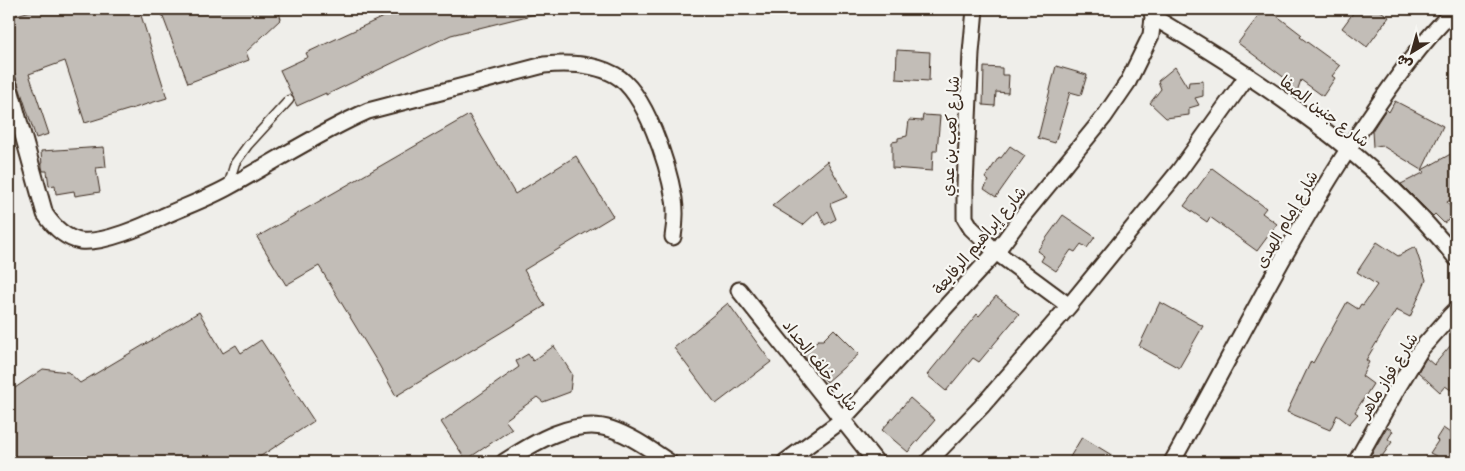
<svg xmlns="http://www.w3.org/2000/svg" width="1465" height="471" viewBox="0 0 1465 471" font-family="'Patrick Hand','Playpen Sans Arabic',sans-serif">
<rect width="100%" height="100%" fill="#efeeea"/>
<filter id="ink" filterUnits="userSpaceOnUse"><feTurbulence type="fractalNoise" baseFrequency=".02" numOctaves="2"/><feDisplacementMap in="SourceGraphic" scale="10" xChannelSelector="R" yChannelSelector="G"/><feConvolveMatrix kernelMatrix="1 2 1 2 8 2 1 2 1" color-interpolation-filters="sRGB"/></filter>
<g filter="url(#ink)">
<path fill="#c2bdb7" stroke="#3b2a1e" d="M38,9H139L167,98L85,123L65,61L29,74L49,134L36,138L9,56V17Z
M160,9H278L281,19L246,52L249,60L188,83Z
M400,9H538L539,13L451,35L326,95V93L297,106L280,70L308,57L306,53Z
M1264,9H1268L1302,35L1300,37L1340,66L1332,76L1335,78L1323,96L1301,80L1295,97L1284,89L1290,82L1238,43Z
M1356,9H1378L1389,17L1367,47L1342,28Z
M897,50L930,52L929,81L896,79Z
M1056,66L1087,75L1081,95L1070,92L1055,143L1038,138Z
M984,67L1002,68V75H1009L1008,93L996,92L995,106L983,105Z
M1175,67L1188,88L1189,82L1203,81V96L1195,98L1199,105L1189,108V115L1166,118L1150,103L1161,89L1158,81Z
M1395,101L1443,126L1422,170L1381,145L1373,147L1372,131L1386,109L1389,112Z
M469,115L515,194L576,156L613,216L524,270L545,306L396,396L379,365L319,266L286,285L257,237Z
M923,115L940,116L937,151H933L932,171L892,168V142L898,141V138L907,136L909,120L922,121Z
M1010,146L1025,156L996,197L984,189L989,181L985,178L999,157L1001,158Z
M104,147L106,167L96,168L100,192L75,196L74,191L56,194L55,185L49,186L47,171H43L42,167L41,151Z
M1456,151V197L1447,202L1456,215L1444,223L1435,214L1433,216L1401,184L1425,172L1422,170Z
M827,161L847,197L830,204L836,219L825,225L818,211L803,225L772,206Z
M1212,168L1266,208L1262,213L1277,224L1257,251L1210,217L1207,222L1184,206Z
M1063,215L1095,237L1087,248L1081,244L1075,252L1071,250L1056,271L1041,261L1044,256L1037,251Z
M1377,242L1398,256L1415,247L1426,280L1410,317L1396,310L1366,360L1369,362L1362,376L1373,384L1355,412L1358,414L1349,424L1337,415L1330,430L1287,412L1311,361L1313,363L1347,302L1358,309L1361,304L1363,305L1377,285L1357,272Z
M996,296L1019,314L979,362L973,358L946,391L927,375L977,314L979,316Z
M1160,302L1203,326L1179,368L1139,346Z
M728,303L771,362L716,404L674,348Z
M199,312L223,353L236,345L241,353L261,340L314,421L252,462H9V392L43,369L68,372L80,383Z
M834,329L859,354L827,382L802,354L818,340H823Z
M1456,339V383L1451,390L1445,386L1440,392L1418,372L1426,358L1434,365Z
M554,346L572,374L570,392L543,402L537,397L505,420L512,429L466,460L441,422L519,367L516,361L528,354L533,361Z
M910,398L935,420L908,452L882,430Z
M1387,427L1393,431L1388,439L1392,442L1378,462H1367Z
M1443,428L1456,437V462H1433L1436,456L1430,453L1438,441L1436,439Z
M1082,437L1123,462H1067Z"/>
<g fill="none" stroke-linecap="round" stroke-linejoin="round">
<defs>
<path id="service" d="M228,186L235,163L248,145L289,100"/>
<path id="minor" d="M975,9L971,53L965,185V218L971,228L996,252L1069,306
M1153,17C1265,83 1374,155 1456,258
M9,85L45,214C53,226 65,238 80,241C103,244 144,226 164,216C186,206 209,198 230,186C276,161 320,132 368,111L544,65C567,63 593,63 615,75C646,92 668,165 674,199C676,212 675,225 673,237
M739,290L876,462
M504,462C533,443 575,417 611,429C632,436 651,450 669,462
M785,462L842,420L996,252L1022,217L1104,117L1128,82L1151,35L1153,17L1151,9
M928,462L981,407L1069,306L1179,171L1248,75
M1172,462C1236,348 1293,229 1367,121C1394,81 1421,43 1455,9
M1356,462L1398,387L1421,349L1451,315L1456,310"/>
</defs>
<use href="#service" stroke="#3b2a1e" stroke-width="11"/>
<use href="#minor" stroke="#3b2a1e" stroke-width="19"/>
<use href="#service" stroke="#f6f6f2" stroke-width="8"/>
<use href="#minor" stroke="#f6f6f2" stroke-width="15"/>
</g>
</g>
<g text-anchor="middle" stroke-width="4.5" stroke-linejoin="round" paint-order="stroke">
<g font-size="16" fill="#3b2a1e" stroke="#f6f6f2">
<text transform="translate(1325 111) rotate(37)" y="6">شارع جنين الصفا</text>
<text transform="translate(950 136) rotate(-87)" y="6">شارع كعب بن عدي</text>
<text transform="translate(1286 219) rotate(-60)" y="6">شارع إمام الهدى</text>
<text transform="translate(979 240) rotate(-50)" y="6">شارع إبراهيم الرفايعة</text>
<text transform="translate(821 365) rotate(52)" y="6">شارع خلف الحداد</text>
<text transform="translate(1388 375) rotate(-58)" y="6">شارع فواز ماهر</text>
</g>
</g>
<rect width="1465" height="471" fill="none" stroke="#f6f6f2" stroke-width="30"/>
<rect x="15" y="15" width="1435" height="441" fill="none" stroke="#3b2a1e" stroke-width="2" filter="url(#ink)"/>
<g transform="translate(1412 52) rotate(217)" stroke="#f6f6f2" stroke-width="4" paint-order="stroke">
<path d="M0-4L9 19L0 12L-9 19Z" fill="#3b2a1e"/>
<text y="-8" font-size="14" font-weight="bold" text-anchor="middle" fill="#3b2a1e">ش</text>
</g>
</svg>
